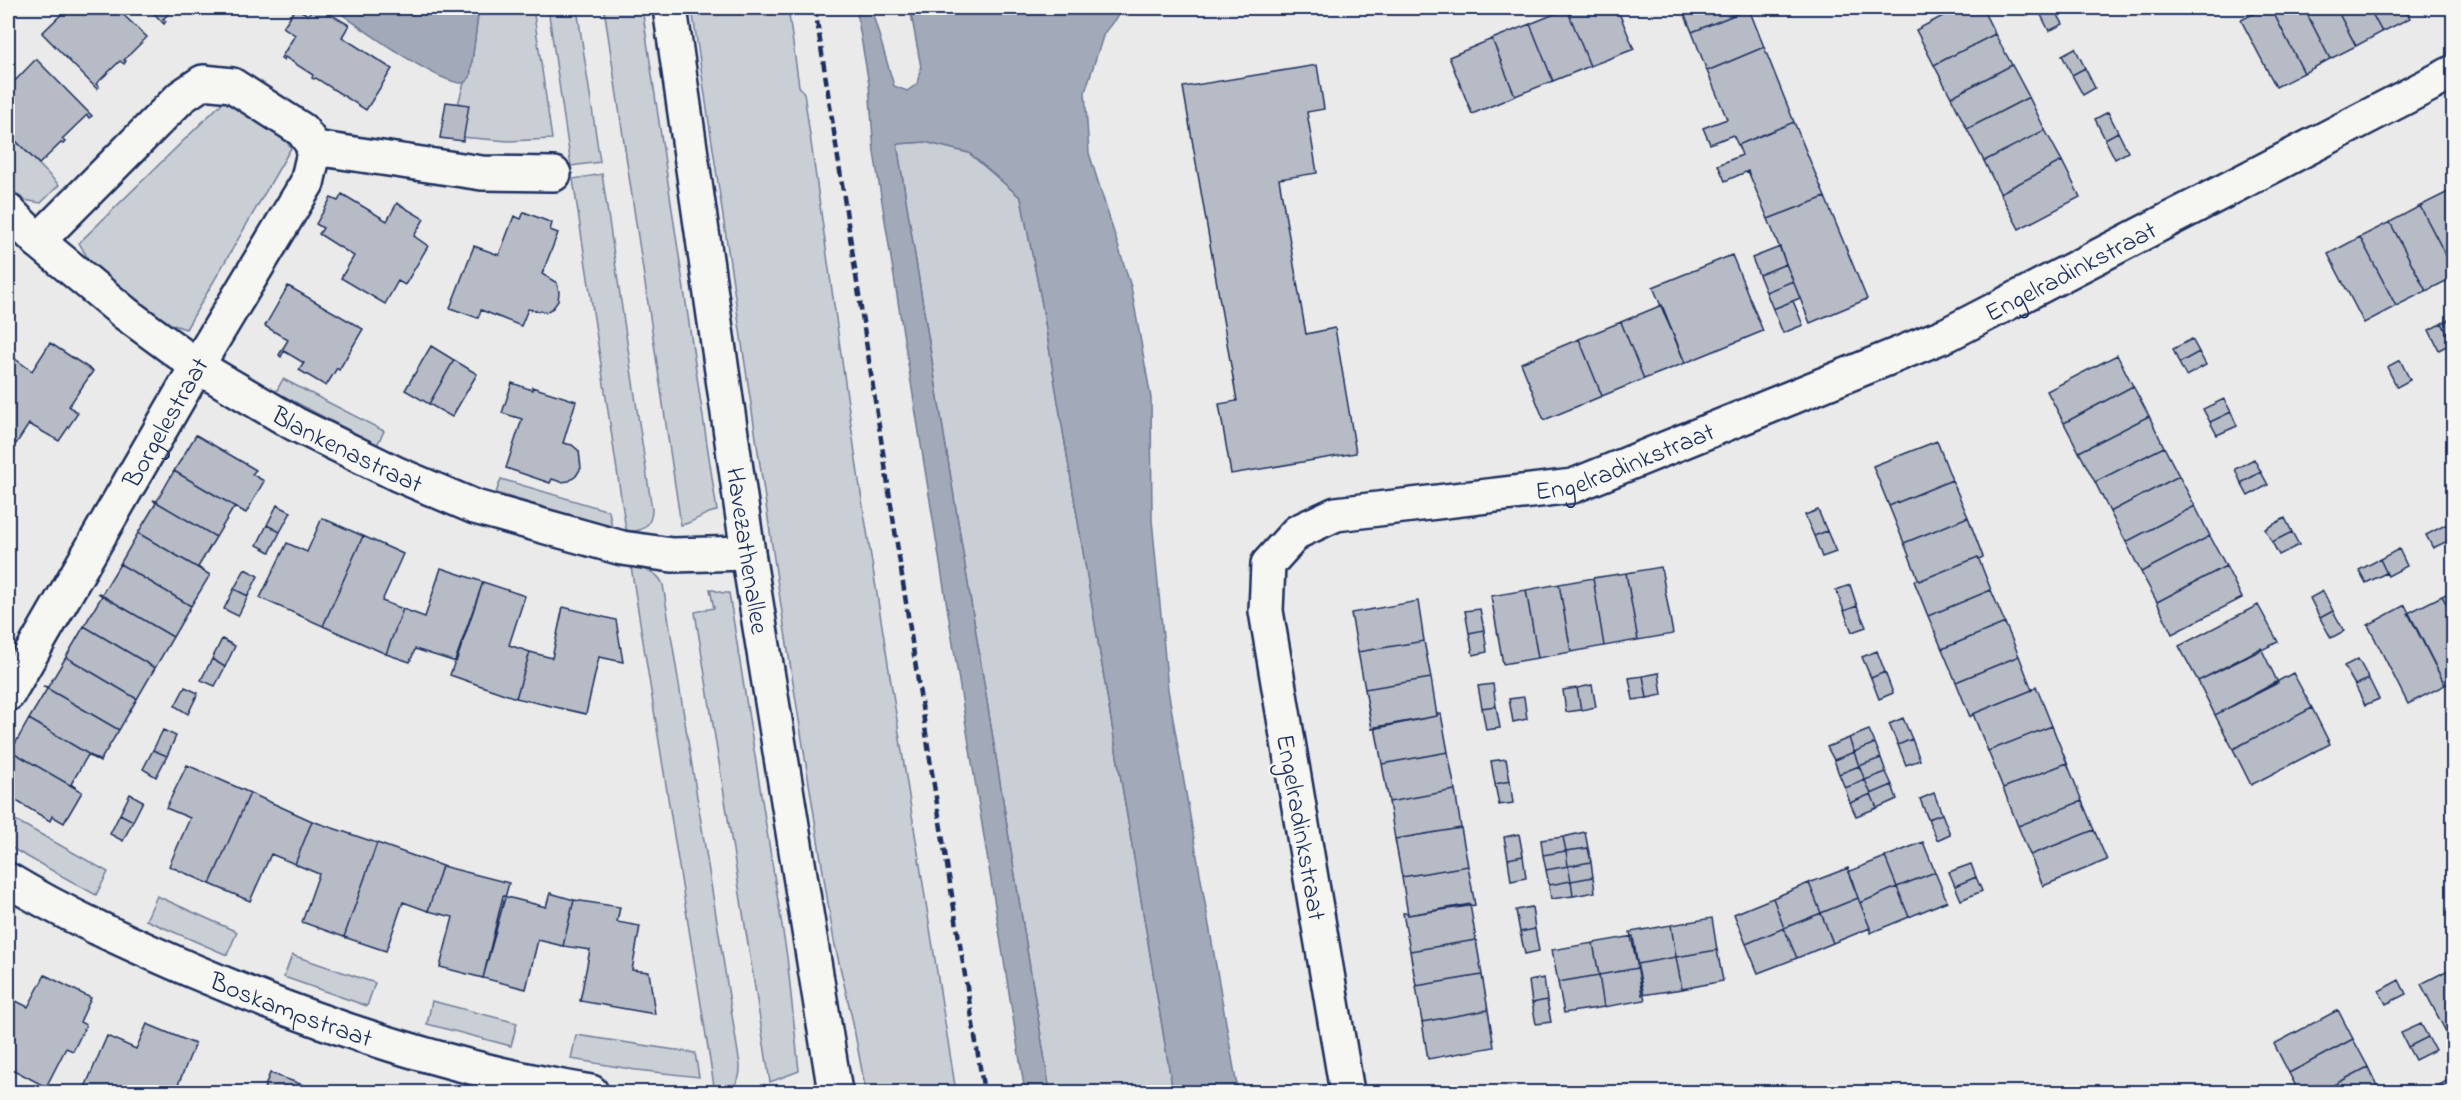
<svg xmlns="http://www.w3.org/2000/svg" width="2461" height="1100" viewBox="0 0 2461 1100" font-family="'Indie Flower',sans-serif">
<rect width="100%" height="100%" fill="#e9eae9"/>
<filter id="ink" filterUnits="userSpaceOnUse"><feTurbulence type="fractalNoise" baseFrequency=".0167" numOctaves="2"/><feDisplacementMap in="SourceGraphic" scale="12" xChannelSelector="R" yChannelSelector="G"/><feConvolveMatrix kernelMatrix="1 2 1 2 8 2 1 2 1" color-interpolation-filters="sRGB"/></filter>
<g filter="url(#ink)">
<path fill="#caced5" stroke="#727e9a" stroke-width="1.5" d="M479,8H533L552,139L508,141L449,136L464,83L470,77Z
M548,8H577L600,162L571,166Z
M604,8H642L717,511C704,512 694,523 681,525Z
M692,8H788L799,86L804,93L859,481L956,1092H866L852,1018L834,941L783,619Z
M225,100L282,135L291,148L186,329L167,323L90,262L79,243Z
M8,133L59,185L41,203L24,200L8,186Z
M925,142L969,153L1021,198L1041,299L1173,1092H1050L897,144Z
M602,174L652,510C652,525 641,534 626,530L573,179Z
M283,379L384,431L377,445L276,392Z
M501,479L609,511L612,527L496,493Z
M631,566C645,570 657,570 663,585L740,1065C741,1081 733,1093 715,1092Z
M710,589L723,593H729L787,957L799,1071L770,1082L695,612L714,608Z
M8,816L108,872L96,895L8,846Z
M157,896L237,932L227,955L146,920Z
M292,955L375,983L367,1006L284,977Z
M432,1001L517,1023L511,1046L427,1024Z
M576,1035L695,1053L699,1077L636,1070L571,1059Z"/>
<path fill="#a2aaba" stroke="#6c7995" stroke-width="1.5" d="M333,8H479L470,77L464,83C440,86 356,24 333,8Z
M856,8H871L894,86L907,91L917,84L921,67L910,8H1124L1104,33L1085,92L1089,153L1131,287L1151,398L1152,520L1168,690L1238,1092H1173L1041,299L1021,198L969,153L925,142L897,144L1050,1092H1025L874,152L869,84Z"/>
<path fill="#b6bbc6" stroke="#1b2f5e" stroke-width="1.5" d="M68,8H116L147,37L124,60L126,61L124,64L120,61L96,84L99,87L97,89L42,33Z
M149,8H175L163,19L166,21L164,24Z
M296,8L308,15L313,8H320L349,25L342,37L392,69L366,110L316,78L314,79L312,78L313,75L285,57L283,60L281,58L295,35L283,27Z
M1571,8H1617L1634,49L1590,66L1567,9Z
M1682,8H1749V9L1692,32Z
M1958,8H1982L1995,34L1934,65L1916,30Z
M2046,8H2054L2063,24L2049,31L2039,11Z
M2265,8H2271L2304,73L2276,87L2241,20Z
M2271,8H2304L2330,59L2304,73Z
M2304,8H2336L2356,46L2330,59Z
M2336,8H2369L2382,32L2356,46Z
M2369,8H2404L2410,18L2382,32Z
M1567,9L1590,66L1553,81L1530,24Z
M1749,9L1764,47L1707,71L1692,32Z
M1530,24L1553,81L1515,96L1492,39Z
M1995,34L2012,65L1951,97L1934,65Z
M1492,39L1515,96L1472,114L1449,57Z
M1764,47L1794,122L1738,145L1733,135L1710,144L1703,128L1727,119L1707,71Z
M2075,48L2085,68L2072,75L2062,55Z
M36,59L92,116L89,118L87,115L62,139L65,142L63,144L61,143L39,164L8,133V88Z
M1317,65L1324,109L1307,112L1317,173L1279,179L1306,334L1335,328L1356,453L1231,474L1219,404L1237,401L1183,87Z
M2012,65L2029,97L1967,129L1951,97Z
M2085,68L2095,88L2083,95L2072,75Z
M2029,97L2045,130L1984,161L1967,129Z
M446,102L469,105L463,141L440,138Z
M2108,112L2118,132L2105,139L2095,119Z
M1794,122L1825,197L1768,219L1748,171L1725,181L1718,165L1742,155L1738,145Z
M2045,130L2062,161L2000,193L1984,161Z
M2118,132L2128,152L2115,159L2105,139Z
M2062,161L2080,197L2019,229L2000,193Z
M2450,191L2454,198V271L2420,206Z
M342,194L387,221L397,203L424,219L414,236L428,246L405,285L398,281L385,304L341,278L354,256L319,234L323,228L316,224L331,198L338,201Z
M1825,197L1867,299L1810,323L1768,219Z
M2420,206L2454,271V277L2426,291L2390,222Z
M524,212L552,223L550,230L558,233L542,274L557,283L559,292L558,301L553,308L546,312L528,309L521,326L481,310L478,318L450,308L474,246L499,255L514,216L521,219Z
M2390,222L2426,291L2396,306L2360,237Z
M2360,237L2396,306L2364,323L2328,254Z
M1780,247L1786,264L1759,275L1752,258Z
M1732,255L1763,331L1685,363L1653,287Z
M1786,264L1793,281L1766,292L1759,275Z
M1793,281L1800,298L1773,309L1766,292Z
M288,286L363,329L339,370L337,368L326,386L299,370L304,363L284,351L281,357L279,355L288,340L265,326Z
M1793,301L1803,325L1783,333L1773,309Z
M1662,305L1685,363L1644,379L1621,322Z
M2454,317V342L2452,343L2442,323Z
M1621,322L1644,379L1602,396L1579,339Z
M2442,323L2452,343L2439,350L2429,330Z
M1579,339L1602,396L1544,420L1521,363Z
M2192,339L2199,352L2179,363L2173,349Z
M50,343L93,371L69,406L78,413L59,441L29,424L16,444L8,438V360L11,356L32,371Z
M431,346L454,360L429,404L405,390Z
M2199,352L2206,365L2186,376L2179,363Z
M2117,355L2133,386L2064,423L2047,391Z
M454,360L477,374L452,417L429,404Z
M2400,360L2410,380L2397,387L2387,367Z
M512,383L532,390V387L576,401L563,443L572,445L579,451L581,468L576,476L569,481L561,482L552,479L550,483L506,468L522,419L502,413Z
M2133,386L2149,416L2079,452L2064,423Z
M2224,399L2231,412L2210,422L2203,409Z
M2231,412L2237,426L2217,435L2210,422Z
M2149,416L2164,447L2095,482L2079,452Z
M196,435L256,470L252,474L264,481L246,513L174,471Z
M1937,441L1952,480L1889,506L1873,466Z
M2164,447L2179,476L2110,512L2095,482Z
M2254,459L2261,472L2241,483L2235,469Z
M174,471L246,513L234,507L216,537L153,500L157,501Z
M2261,472L2268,485L2248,496L2241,483Z
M2179,476L2195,506L2126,542L2110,512Z
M1952,480L1968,517L1904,543L1889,506Z
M153,500L216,537L198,567L210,575L138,533L156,503Z
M277,505L291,512L280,532L267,525Z
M2195,506L2210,536L2141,572L2126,542Z
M1818,510L1827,531L1814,536L1805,515Z
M1968,517L1983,557L1979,559L1978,557L1919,581L1904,543Z
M322,518L363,536L323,626L260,598L287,543L307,552Z
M2285,518L2292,532L2272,542L2265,529Z
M2454,521V536L2447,524Z
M2447,524L2454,538L2433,548L2426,535Z
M267,525L280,532L270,552L257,545Z
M1827,531L1836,552L1822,557L1814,536Z
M2292,532L2299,545L2279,555L2272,542Z
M138,533L210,575L191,606L120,564Z
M363,536L403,554L382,601L403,609L386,654L323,626Z
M2210,536L2226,566L2157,602L2141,572Z
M2399,549L2407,566L2388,576L2380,559Z
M1978,557L1991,590L1928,616L1914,581L1918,579L1919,581Z
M2380,559L2388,576L2386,573L2366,583L2359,570Z
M120,564L191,606L173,637L98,593L102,594Z
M2226,566L2242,598L2172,634L2157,602Z
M1661,567L1673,634L1638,640L1626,573Z
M441,568L483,582L456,662L415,649L410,662L386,654L403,609L425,617Z
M245,569L258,576L248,596L234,589Z
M1626,573L1638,640L1604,646L1593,578Z
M1593,578L1604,646L1571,652L1559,584Z
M483,582L525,596L509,645L530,652L516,698L450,675Z
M1559,584L1571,652L1538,658L1526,590Z
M1850,585L1857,606L1844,611L1836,590Z
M234,589L248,596L238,616L224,609Z
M1526,590L1538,658L1503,664L1491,596Z
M1991,590L2005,623L1942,649L1928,616Z
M2454,590V618L2442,596Z
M2323,591L2333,611L2320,618L2310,598Z
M98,593L173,637L155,668L84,626L102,596Z
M2442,596L2454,618V680L2445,685L2408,613Z
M1418,601L1424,641L1358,652L1351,613Z
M2258,605L2278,642L2198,681L2179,646Z
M2405,605L2445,685L2408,704L2368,625Z
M1857,606L1866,627L1852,632L1844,611Z
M563,607L616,620L623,662L599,657L586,714L516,698L530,652L552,658Z
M1480,609L1484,630L1469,633L1465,611Z
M2333,611L2344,631L2331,638L2320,618Z
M2005,623L2019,656L1956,682L1942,649Z
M84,626L155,668L137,699L66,657Z
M1484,630L1487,652L1473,655L1469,633Z
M222,639L235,646L225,667L212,659Z
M1424,641L1431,678L1365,689L1358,652Z
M2261,648L2278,683L2215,715L2198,681Z
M1877,651L1885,672L1871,678L1862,657Z
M2019,656L2032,690L1973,714L1970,717L1956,682Z
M66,657L137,699L119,730L43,686L48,687Z
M212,659L225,667L215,686L201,680Z
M2358,659L2369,679L2355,685L2344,666Z
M1885,672L1893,693L1879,699L1871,678Z
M1659,673L1662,695L1647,698L1643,676Z
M2293,673L2312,708L2233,749L2215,715Z
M1643,676L1647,698L1633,700L1629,678Z
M1431,678L1437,716L1372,729L1365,689Z
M2369,679L2379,699L2365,705L2355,685Z
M1493,684L1496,706L1482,708L1478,686Z
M1592,685L1596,707L1581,710L1577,688Z
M43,686L119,730L100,761L29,719L47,689Z
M2036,686L2052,726L1988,751L1973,714L2032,690Z
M185,687L198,693L188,714L175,706Z
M1577,688L1581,710L1566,712L1563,690Z
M1524,697L1527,719L1513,722L1509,699Z
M1496,706L1500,728L1486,730L1482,708Z
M2312,708L2330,744L2251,785L2233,749Z
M1437,714H1441L1448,752L1382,764L1375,727L1437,716Z
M1903,718L1912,739L1898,745L1889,724Z
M29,719L100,761V762L88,755L71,784L82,792L11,751Z
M2052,726L2067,763L2003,788L1988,751Z
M163,730L176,736L167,756L153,750Z
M1869,730L1875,743L1854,752L1849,738Z
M1849,738L1854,752L1834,760L1827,747Z
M1912,739L1920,760L1906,765L1898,745Z
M1875,743L1881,758L1859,766L1854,752Z
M153,750L167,756L156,777L143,769Z
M11,751L82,792L64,823L52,816L50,821L8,796V757Z
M1448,752L1455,790L1389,802L1382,764Z
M1854,752L1859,766L1839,774L1834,760Z
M1881,758L1886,772L1865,780L1859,766Z
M1506,759L1510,781L1495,784L1491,761Z
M2067,763L2082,801L2018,826L2003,788Z
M187,765L250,793L210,884L169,866L190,818L166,808Z
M1859,766L1865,780L1845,788L1839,774Z
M1886,772L1892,785L1871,794L1865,780Z
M1865,780L1871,794L1850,803L1845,788Z
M1510,781L1513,803L1499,805L1495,784Z
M1892,785L1897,799L1877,808L1871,794Z
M1455,790L1461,828L1395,839L1389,802Z
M250,793L312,821L295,864L271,854L250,901L210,884Z
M1934,793L1942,814L1928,819L1920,799Z
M130,794L143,801L133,821L120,814Z
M1871,794L1877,808L1856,816L1850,803Z
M2082,801L2094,830L2030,855L2018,826Z
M120,814L133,821L123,841L110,834Z
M1942,814L1950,834L1937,840L1928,819Z
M312,821L377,843L344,937L302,922L319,874L295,864Z
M1461,828L1468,866L1402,877L1395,839Z
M2094,830L2107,860L2043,886L2030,855Z
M1585,832L1588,848L1566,851L1563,837Z
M1519,834L1523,856L1508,859L1504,837Z
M1563,837L1566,851L1543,855L1541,840Z
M1923,842L1935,872L1897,887L1885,857Z
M377,843L442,866L428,911L403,902L386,951L344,937Z
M1588,848L1591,862L1568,866L1566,851Z
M1566,851L1568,866L1546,870L1543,855Z
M1523,856L1526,878L1511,881L1508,859Z
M1885,857L1897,887L1860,903L1848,872Z
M1591,862L1593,877L1571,881L1568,866Z
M1971,864L1976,877L1955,886L1949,872Z
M442,866L509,883L483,978L440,967L453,917L428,911Z
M1468,866L1475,905L1408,915L1402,877Z
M1568,866L1571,881L1549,885L1546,870Z
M1848,868L1858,898L1821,913L1809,883Z
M1935,872L1947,901L1909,917L1897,887Z
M1593,877L1595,892L1573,896L1571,881Z
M1976,877L1982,891L1961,900L1955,886Z
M1571,881L1573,896L1551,899L1549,885Z
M1809,883L1821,913L1784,928L1773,898Z
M1897,887L1909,917L1870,933V928L1860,903Z
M550,893L574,900L563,946L538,940L526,989L483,978L503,896L546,907Z
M1773,898L1784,928L1746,944L1734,914Z
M1858,898L1870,928L1833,943L1821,913Z
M574,900L620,907L617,922L640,926L632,970L649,972L655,1014L580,1001L590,950L563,946Z
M1470,904L1476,940L1410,951L1403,913H1408V915Z
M1532,907L1535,929L1520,932L1516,910Z
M1821,913L1833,943L1797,958L1784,928Z
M1712,918L1717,950L1676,957L1671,925Z
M1671,925L1676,957L1637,964L1630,932Z
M1784,928L1797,958L1758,973L1746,944Z
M1535,929L1539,951L1525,954L1520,932Z
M1633,936L1638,968L1599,975L1593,943Z
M1476,940L1482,975L1416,986L1410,951Z
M1593,943L1599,975L1558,982L1552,950Z
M1717,950L1723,981L1682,989L1676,957Z
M1676,957L1682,989L1642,995L1637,964Z
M2454,967V1047L2421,984Z
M1638,968L1645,1000L1604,1007L1599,975Z
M45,975L91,998L80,1022L86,1025L73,1051L66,1048L46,1087L8,1067V997L28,1007Z
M1482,975L1488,1010L1422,1022L1416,986Z
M1599,975L1604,1007L1564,1013L1558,982Z
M1544,978L1547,1000L1532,1003L1529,981Z
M2399,980L2406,994L2386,1004L2379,991Z
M1547,1000L1551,1022L1536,1024L1532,1003Z
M1488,1010L1494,1047L1428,1059L1422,1022Z
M2338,1010L2353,1039L2289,1073L2274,1044Z
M147,1024L195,1044L175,1092H83L107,1036L136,1049Z
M2421,1024L2428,1037L2408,1047L2401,1033Z
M2428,1037L2435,1050L2415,1060L2408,1047Z
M2353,1039L2368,1067L2320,1092H2299L2289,1073Z
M2368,1067L2380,1092H2320Z
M270,1073L320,1091L319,1092H263Z
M2450,1079L2454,1092H2431L2430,1090Z"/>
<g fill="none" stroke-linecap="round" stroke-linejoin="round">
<defs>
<g id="minor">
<path id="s1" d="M8,211L38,241L126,314L197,366L295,424L397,474L475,507L622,548L672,555L748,553"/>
<path d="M38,241L181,97L203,82L232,85L302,130L315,148"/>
<path id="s2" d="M8,694L197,366L307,183L315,148L482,173L554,174"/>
<path id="s3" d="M8,880C66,915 129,943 191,970C319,1025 454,1070 591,1092"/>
<path id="s4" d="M1347,1092L1266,611L1268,564L1297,532L1336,514L1573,486L1948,334L2454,72"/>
</g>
<g id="secondary">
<path id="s5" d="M670,8L748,553L835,1092"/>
</g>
</defs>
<use href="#minor" stroke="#1b2f5e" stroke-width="38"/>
<use href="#secondary" stroke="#1b2f5e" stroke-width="38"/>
<use href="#minor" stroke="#f6f6f2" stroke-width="33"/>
<use href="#secondary" stroke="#f6f6f2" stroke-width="33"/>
<path stroke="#1b2f5e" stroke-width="4.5" stroke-dasharray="9 4.5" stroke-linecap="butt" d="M815,8L933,779L984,1092"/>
</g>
</g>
<g text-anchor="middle" stroke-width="4.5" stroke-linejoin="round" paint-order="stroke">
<g font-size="26" fill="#1b2f5e" stroke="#f6f6f2">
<text dy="9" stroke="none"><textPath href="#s4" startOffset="1402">Engelradinkstraat</textPath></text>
<text dy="9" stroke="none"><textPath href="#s2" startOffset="314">Borgelestraat</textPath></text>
<text dy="9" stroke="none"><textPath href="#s1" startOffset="417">Blankenastraat</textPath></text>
<text dy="9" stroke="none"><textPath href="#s4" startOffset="916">Engelradinkstraat</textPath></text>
<text dy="9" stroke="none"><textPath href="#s5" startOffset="548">Havezathenallee</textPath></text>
<text transform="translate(1302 827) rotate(80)" y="9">Engelradinkstraat</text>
<text dy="9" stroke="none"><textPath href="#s3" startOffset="312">Boskampstraat</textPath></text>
</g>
</g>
<rect width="2461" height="1100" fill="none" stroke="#f6f6f2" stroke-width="30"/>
<rect x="15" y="15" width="2431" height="1070" fill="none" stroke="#1b2f5e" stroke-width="2" filter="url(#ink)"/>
</svg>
